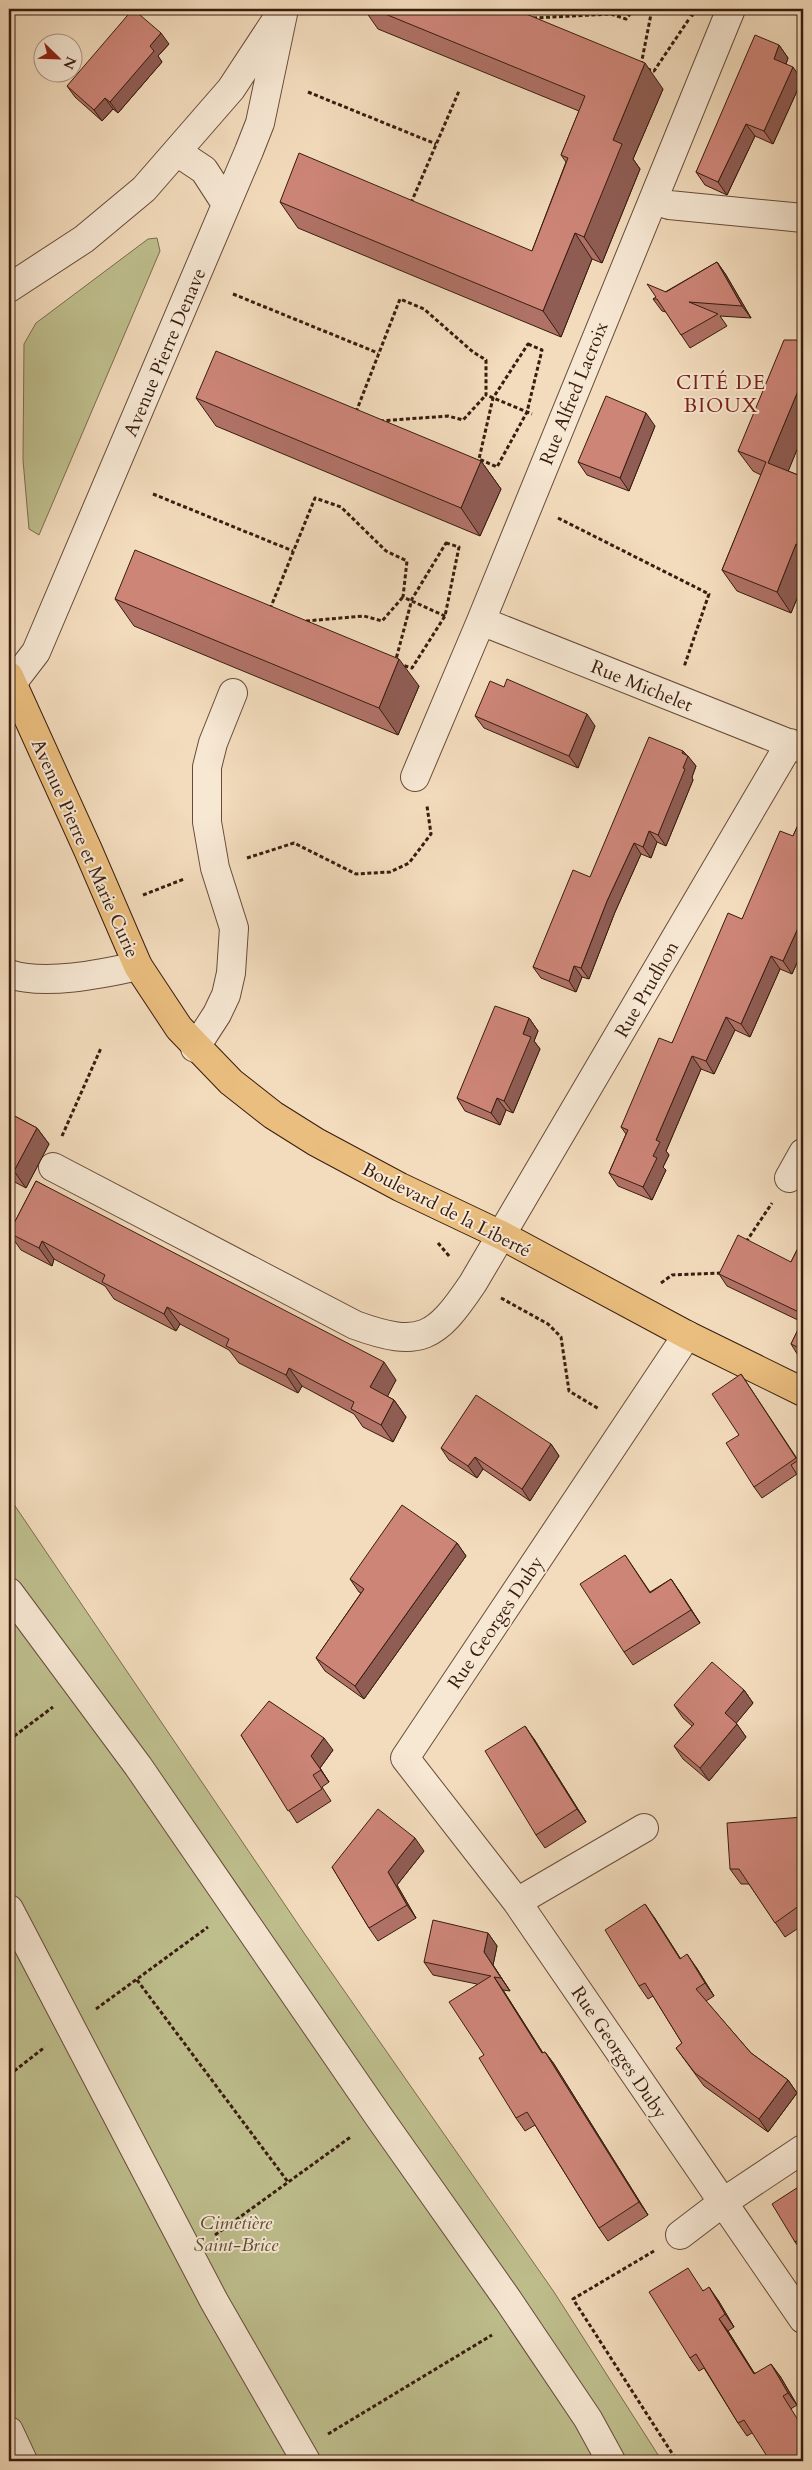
<svg xmlns="http://www.w3.org/2000/svg" width="812" height="2470" viewBox="0 0 812 2470" font-family="Cardo,serif">
<rect width="100%" height="100%" fill="#f3dcbd"/>
<filter id="stains"><feTurbulence type="fractalNoise" baseFrequency=".004" numOctaves="4"/><feColorMatrix values="0 0 0 0 .2 0 0 0 0 .09 0 0 0 0 .02 0 0 0 .5 -.17"/></filter>
<radialGradient id="worn" r=".72"><stop offset=".6" stop-color="#630" stop-opacity="0"/><stop offset="1" stop-color="#630" stop-opacity=".3"/></radialGradient>
<path fill="#bfbf8e" stroke="#7c6e4e" d="M157,238L160,251L39,535L29,529L23,460L24,344L36,323L148,239Z
M9,1497L304,1933L554,2292L662,2461H9Z"/>
<g fill="none" stroke-linecap="round" stroke-linejoin="round">
<defs>
<path id="minor" d="M177,152L204,170L226,204
M653,200L669,205L803,218
M9,288L84,239L144,189L231,89L275,22
M481,621L803,749
M13,682L36,652L249,151L260,123L284,9
M415,777L481,621L731,9
M9,974C45,986 101,974 138,966
M195,1048L217,1014L226,995L231,973L234,928L215,868L207,822V767L213,743L233,693
M53,1167L355,1325C421,1349 436,1338 473,1283L790,743
M789,1178L803,1153
M687,1335L405,1758L517,1902L803,2319
M9,1592L138,1766L379,2117L508,2300L588,2419L611,2461
M517,1902L644,1828
M9,1909L214,2301L306,2461
M680,2235L722,2203L803,2149
M9,2431L23,2461"/>
<path id="major" d="M9,676L88,850L138,966L179,1028L231,1082L273,1115L316,1142L400,1187L501,1235L687,1335L803,1392"/>
</defs>
<use href="#minor" stroke="#674c3a" stroke-width="30"/>
<use href="#major" stroke="#381c0f" stroke-width="30"/>
<path stroke="#381c0f" stroke-width="3" stroke-dasharray="4 2.5" stroke-linecap="butt" d="M678,9L694,16
M533,18L611,14L626,19L634,9
M641,65L652,9
M647,69L654,71L689,19
M308,92L436,144
M411,203L459,91
M233,294L378,353
M528,344L542,350L527,412L497,467L479,459L493,398Z
M356,412L400,299L424,309L473,352L486,360V395L532,414
M380,421L448,416L463,420L486,395
M153,494L293,551
M558,518L709,594L684,667
M446,543L459,547L445,616L412,668L395,663L412,599Z
M270,609L315,498L341,507L386,551L407,561L403,597L447,617
M306,621L364,616L382,621L403,597
M247,858L294,843L356,874L390,872L409,863L431,834L427,806
M143,895L184,879
M62,1136L101,1048
M746,1242L772,1203
M438,1243L450,1257
M661,1283L672,1275L722,1273
M501,1298L548,1324L561,1337L569,1391L599,1409
M9,1740L53,1707
M137,1980L288,2182
M96,2009L208,1927
M9,2075L45,2047
M215,2235L352,2136
M654,2251L573,2299L677,2461
M328,2434L492,2335"/>
<use href="#minor" stroke="#f7e8d4" stroke-width="28"/>
<use href="#major" stroke="#eabe7e" stroke-width="28"/>
</g>
<path fill="#b07267" stroke="#381c0f" d="M364,9H514L663,89L633,159L640,169L602,263L592,259L561,337L298,228L280,202L532,251L566,162L561,155L579,111L378,29Z
M169,44L158,56L162,62L118,113L113,109L102,121L75,97L67,86Z
M779,45L788,58L786,64L802,80L773,144L755,136L727,195L705,185L696,172Z
M717,262L726,275L751,318L720,316L727,326L690,348L666,312L662,311L653,299Z
M196,398L481,461L501,489L480,536L216,426Z
M655,426L629,491L587,475L578,462Z
M803,435L788,471L803,477V584L791,613L737,591L722,570L761,475L753,471L738,451Z
M115,599L419,686L398,735L134,626Z
M504,687L595,726L578,768L484,728L475,716Z
M683,751L696,766L692,777L693,780L666,846L657,842L651,858L641,854L615,912L589,979L582,977L576,992L541,978L533,967Z
M803,814V949L792,974L780,969L750,1037L735,1030L714,1074L701,1069L666,1151L669,1155L663,1167L666,1170L652,1200L618,1186L609,1173L626,1134L621,1127L672,1043L742,919L793,836Z
M529,1018L538,1031L534,1041L540,1049L513,1113L506,1110L500,1125L465,1111L457,1098Z
M9,1113L37,1128L49,1144L26,1188L9,1179Z
M36,1181L396,1380L387,1396L394,1400L406,1417L393,1442L363,1427L354,1414L302,1386L298,1393L239,1363L229,1350L180,1324L176,1331L114,1299L105,1286L54,1259L52,1266L21,1250L9,1233Z
M803,1238V1359L799,1357L791,1344L802,1322L727,1286L719,1274L791,1262Z
M741,1374L798,1460L797,1474L762,1498L754,1487L739,1435Z
M551,1444L559,1456L530,1501L483,1469L477,1478L449,1460L441,1448Z
M457,1543L466,1556L364,1699L325,1671L316,1658L361,1593L359,1592L350,1579Z
M625,1555L650,1592L671,1579L700,1623L633,1665L624,1652Z
M744,1690L753,1703L736,1723L746,1737L709,1781L683,1759L674,1746L692,1726L683,1718L674,1705Z
M241,1735L333,1750L320,1768L329,1782L322,1787L331,1801L297,1823Z
M534,1739L586,1822L545,1848L536,1835Z
M803,1817V1925L785,1937L749,1884H741L730,1869Z
M424,1851L397,1885L416,1918L378,1941L369,1928L332,1867Z
M654,1917L680,1958L696,1967L714,1996L706,2001L751,2053L788,2080L797,2093L768,2132L704,2086L676,2048L682,2043L653,1996L648,1999L639,1986Z
M488,1933L497,1946L493,1965L510,1991L503,1990L543,2053L545,2052L554,2064L648,2215L608,2241L599,2228L535,2125L525,2131L516,2118L484,2055L477,1984L433,1975L424,1962Z
M803,2184V2253L795,2242Z
M703,2290L718,2300L734,2327L728,2331L754,2373L780,2376L797,2405L747,2436L738,2423L704,2368L699,2371L690,2358Z"/>
<path fill="#905d54" stroke="#381c0f" d="M161,33L169,44L158,56L162,62L118,113L110,102L150,46Z
M779,45L788,58L783,72L774,59Z
M645,63L663,89L633,159L640,169L602,263L584,237L613,140Z
M793,67L802,80L773,144L764,131Z
M105,98L113,109L102,121L94,110Z
M746,124L755,136L727,195L718,182Z
M575,233L592,259L561,337L543,311Z
M717,262L726,275L751,318L742,306Z
M803,379V435L783,484L768,463Z
M646,413L655,426L629,491L620,478Z
M481,461L501,489L480,536L461,508Z
M796,544L803,553V584L791,613L777,592Z
M399,659L419,686L398,735L379,708Z
M587,714L595,726L578,768L569,756Z
M683,751L688,757V756L696,766L692,777L693,780L666,846L658,835L683,768L682,753Z
M649,831L657,842L651,858L643,847Z
M634,843L641,854L615,912L589,979L581,968L607,901Z
M803,917V949L792,974L783,961Z
M771,956L780,969L750,1037L741,1024Z
M574,966L582,977L576,992L569,981Z
M726,1017L735,1030L714,1074L706,1061Z
M529,1018L538,1031L534,1041L540,1049L513,1113L504,1101L523,1034Z
M692,1056L701,1069L666,1151L669,1155L663,1167L666,1170L652,1200L643,1187L653,1156L656,1140Z
M497,1098L506,1110L500,1125L491,1113Z
M37,1128L49,1144L26,1188L14,1171Z
M42,1241L54,1259L52,1266L39,1248Z
M167,1307L180,1324L176,1331L164,1314Z
M384,1362L396,1380L383,1405L370,1387Z
M289,1368L302,1386L298,1393L286,1375Z
M394,1400L406,1417L393,1442L381,1425Z
M551,1444L559,1456L530,1501L522,1489Z
M475,1457L483,1469L477,1478L468,1466Z
M457,1543L466,1556L364,1699L355,1686Z
M671,1579L680,1592L700,1623L691,1610Z
M744,1690L753,1703L734,1726L725,1713Z
M737,1724L746,1737L709,1781L700,1768Z
M525,1726L534,1739L586,1822L577,1809Z
M324,1738L333,1750L320,1768L329,1782L311,1756Z
M415,1838L424,1851L397,1885L416,1918L407,1905L388,1872Z
M645,1904L654,1917L689,1972L680,1959Z
M488,1933L497,1946L493,1965L510,1991L484,1952Z
M687,1954L696,1967L714,1996L705,1983Z
M494,1977L503,1990L551,2066L542,2053Z
M545,2052L554,2064L648,2215L639,2202Z
M788,2080L797,2093L768,2132L759,2119Z
M709,2287L718,2300L734,2327L725,2314Z
M719,2319L728,2331L763,2387L754,2374Z
M771,2364L780,2376L797,2405L788,2393Z"/>
<path fill="#cd8578" stroke="#381c0f" d="M133,9L161,33L150,46L154,51L110,102L105,98L94,110L67,86Z
M373,9H514L645,63L613,140L622,144L584,237L575,233L543,311L280,202L299,153L532,251L568,158L561,155L585,96Z
M755,35L779,45L774,59L793,67L764,131L746,124L718,182L696,172Z
M717,262L742,306L689,302L718,314L681,335L657,299H653L656,297L647,284L666,292Z
M784,340H796L803,343V379L768,463L803,477V546L796,544L777,592L722,570L766,462L738,451Z
M216,351L481,461L461,508L196,398Z
M606,396L646,413L620,478L578,462Z
M135,550L399,659L379,708L115,599Z
M507,679L587,714L569,756L475,716L490,681L504,687Z
M649,737L683,751L682,753L688,756L683,768L685,769L658,835L649,831L643,847L634,843L607,901L581,968L574,966L569,981L533,967L573,870L590,877Z
M803,814V917L783,961L771,956L741,1024L726,1017L706,1061L692,1056L656,1140L660,1142L653,1156L657,1158L643,1187L609,1173L628,1130L621,1127L659,1038L672,1043L728,913L742,919L780,831L793,836Z
M495,1006L529,1018L523,1034L531,1037L504,1101L497,1098L491,1113L457,1098Z
M9,1113L37,1128L14,1171L9,1168Z
M36,1181L384,1362L370,1387L394,1400L381,1425L351,1409L354,1402L289,1368L286,1375L226,1346L229,1339L167,1307L164,1314L102,1282L105,1275L42,1241L39,1248L9,1233Z
M738,1235L791,1262L803,1238V1314L719,1274Z
M803,1319V1350L791,1344Z
M741,1374L796,1458L754,1487L726,1443L739,1435L712,1394Z
M476,1395L551,1444L522,1489L475,1457L468,1466L441,1448Z
M803,1457V1484L791,1465Z
M402,1505L457,1543L355,1686L316,1658L364,1589L350,1579Z
M625,1555L650,1593L671,1579L691,1610L624,1652L580,1584Z
M712,1662L744,1690L725,1713L737,1724L700,1768L674,1746L694,1724L674,1705Z
M269,1701L324,1738L311,1756L321,1770L313,1775L322,1789L288,1811L241,1735Z
M525,1726L577,1809L536,1835L485,1751Z
M378,1809L415,1838L388,1872L407,1905L369,1928L332,1867Z
M803,1817V1903L775,1923L739,1869H730L727,1823Z
M645,1904L680,1959L687,1954L705,1983L696,1989L751,2053L788,2080L759,2119L695,2073L676,2048L682,2043L645,1983L639,1986L605,1930Z
M433,1920L488,1933L484,1952L501,1978L494,1977L542,2053L545,2052L639,2202L599,2228L527,2112L516,2118L479,2058L484,2055L449,2002L491,1976L424,1962Z
M803,2184V2237L795,2242L772,2204Z
M688,2268L703,2291L709,2287L725,2314L719,2319L754,2374L771,2364L788,2393L783,2396L803,2428V2461H770L744,2420L738,2423L696,2354L690,2358L649,2292Z"/>
<g text-anchor="middle" stroke-width="4" stroke-linejoin="round" paint-order="stroke">
<g font-size="19" fill="#381c0f" stroke="#f7e8d4">
<text transform="translate(164 352) rotate(-67)" y="7">Avenue Pierre Denave</text>
<text transform="translate(573 393) rotate(-68)" y="7">Rue Alfred Lacroix</text>
<text transform="translate(642 685) rotate(22)" y="7">Rue Michelet</text>
<text transform="translate(86 848) rotate(66)" y="7">Avenue Pierre et Marie Curie</text>
<text transform="translate(646 989) rotate(-60)" y="7">Rue Prudhon</text>
<text transform="translate(447 1209) rotate(27)" y="7">Boulevard de la Liberté</text>
<text transform="translate(495 1622) rotate(-56)" y="7">Rue Georges Duby</text>
<text transform="translate(620 2052) rotate(56)" y="7">Rue Georges Duby</text>
</g>
<g font-size="19" font-style="italic" fill="#604d35" stroke="#f7e8d4">
<text x="236" y="2229">Cimetière<tspan x="236" dy="22">Saint-Brice</tspan></text>
</g>
<g font-size="20" letter-spacing="1" fill="#7a1f14" stroke="#f7e8d4">
<text x="721" y="389">CITÉ DE<tspan x="721" dy="23">BIOUX</tspan></text>
</g>
</g>
<rect width="812" height="2470" fill="none" stroke="#f3dcbd" stroke-width="30"/>
<rect x="10" y="10" width="792" height="2450" fill="none" stroke="#381c0f" stroke-width="2.5"/>
<rect x="15" y="15" width="782" height="2440" fill="none" stroke="#381c0f"/>
<g transform="translate(58 58) rotate(113)"><circle r="24" fill="#f7e8d4" stroke="#ab9685"/>
<path d="M0-4L9 19L0 12L-9 19Z" fill="#8f2418"/>
<text y="-8" font-size="14" font-weight="bold" text-anchor="middle" fill="#381c0f">N</text>
</g>
<rect width="100%" height="100%" filter="url(#stains)"/>
<rect width="100%" height="100%" fill="url(#worn)"/>
</svg>
